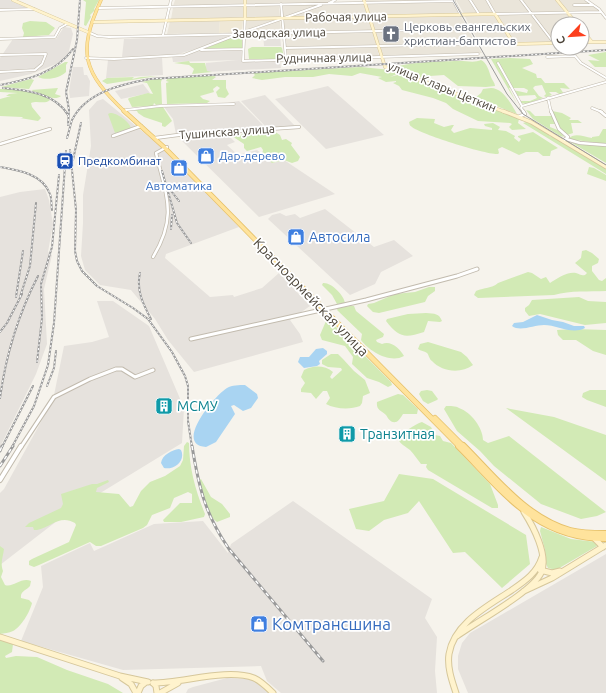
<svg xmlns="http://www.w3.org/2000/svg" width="606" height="693" viewBox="0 0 606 693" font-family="Ubuntu,sans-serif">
<rect width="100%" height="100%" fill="#f6f3ec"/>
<path fill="#eae5da" d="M175,0H243V4L173,6Z
M246,0H334L283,18L281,4L246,5Z
M365,0H453L460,15L370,16Z
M456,0H486L494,14H464Z
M488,0H521L554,43H514Z
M522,0H557L577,24H558V43H555Z
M558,0H584L599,9L600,12L568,13Z
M364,3L368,16L284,18L326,4Z
M279,5L280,17L247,18V6Z
M243,6V18L171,19L173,8Z
M495,14L513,43L480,44L464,15Z
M460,15L468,28L375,31L371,17Z
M368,17L373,31L284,33L283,19Z
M277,19L246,30L247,20Z
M220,20L219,33L167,34L170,21Z
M278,21H280L281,33H247Z
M468,29L476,44L379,46L375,32Z
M373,32L377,46L286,48L284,34Z
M477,45L482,53L382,56L380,47Z
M377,47L379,56L288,58L286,49Z"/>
<path fill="#e6e2dd" d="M0,0H10L31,9L0,10Z
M64,27L71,28L73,34L68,55L61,62L31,74L0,81V58L13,39H56Z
M263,34H280L281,46H264Z
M227,35V37L203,47L182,53L167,56L122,57L124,39Z
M242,50L241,61L280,60L281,68L206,72V63L238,60L173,62L172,56L185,55L199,51Z
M162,57L163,75L106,78L108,60Z
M73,67H83L84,75H87L90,81L89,96L70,98L69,91Z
M143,84L150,93L121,99L115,91Z
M328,86L384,135L326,149L275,99Z
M265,95L296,127H266L241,101Z
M103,99L165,150L239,227L166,254L165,258L210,297L233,295L234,297L262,288L279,273L310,306L290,320L300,334L303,342L194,372L168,340L155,319L131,290L100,285L85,270L81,256L83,223V195L91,146L89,110L97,101Z
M239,101L265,127L176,134L173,119L164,107L222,104Z
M226,133L235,142L227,145L238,155L257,150L273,163L284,160L335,194L259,217L180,139L190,136Z
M45,189L49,200L53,224L48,252L52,255L44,289L47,344L36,374L0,447V197L20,192Z
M325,209L374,247L394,240L413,256L381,272L375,284L350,295L268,219L272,215L280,213L286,216L295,214L300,218Z
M97,301H113L149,326L184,408L182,443L66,514L0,565V493L4,489L53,400L64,346L92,342L109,337Z
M293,501L432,599L425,618L437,637L435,671L437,693H281L267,681L261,666L123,670L21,641L43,587L41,566L90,543L94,551L154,524L203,521L228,553L231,544Z
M606,554V693H468L458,669V656L462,643L470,633Z
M227,678L253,679L269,693H186L188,689L193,687Z"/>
<path fill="#efe8d6" d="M220,20H243L242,32L219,33Z"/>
<path fill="#d2eab5" d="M83,0H99L94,9L95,10L90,15L91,17L86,26L84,25L86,2Z
M30,21L46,22L55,28L49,35L23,37L24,33L22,28L23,23Z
M238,35H242V48L204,49Z
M252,47H281L282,48L284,57L279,59H249L248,49Z
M606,52V67H595L588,60L600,61L588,55Z
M510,58L530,59L533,64L522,68L536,74L537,78H541L545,83H564L570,89L560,88L564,94H559L556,92H549L552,95L546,97L544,96L546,94L542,85L535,86L533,88L539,96L543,98L526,104L521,103L520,101H530L537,98L535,95L517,96L513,90L527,93L528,90L524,88H509L517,104L491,59Z
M481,60C487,63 489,71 491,77C492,80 495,83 495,86L486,87L458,86L444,75L430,76L429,78H422L395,68C401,62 449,61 460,61C467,61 475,63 481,60Z
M189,61L190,63H205L207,71L212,72L192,74L194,69L189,65L174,63Z
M65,62H68L66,65V72C60,78 47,81 38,77Z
M361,67L391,70L399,73L390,77L401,74L519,119L518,123L526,129L512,130L509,127L512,124L510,123L478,121L453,109L446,103L433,98L402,90L399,86L393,83L396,82V81L386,82L378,78L382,77L360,73L352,76L329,74L313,77H285L262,80L252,78L255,75L253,73H255Z
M212,75L216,77L212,80H226V88L229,94L225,98L218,97L216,92L220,88L217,86L213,89L214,92L200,96L203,99L210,101L207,103L167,104L166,83L169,82L166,81L168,78Z
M157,76L107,84L102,81L107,78L134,77L132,79L141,77Z
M31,79L34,80L29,89L1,87Z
M155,79H162L161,82L162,104L156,105L154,103L153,106L132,107L128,99L129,98L148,93L153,94L147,83L142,82Z
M58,88L55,94L61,96C54,102 38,93 31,90Z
M491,88C503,88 512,105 517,114L475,98L481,93L483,89Z
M0,89C16,89 38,89 50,100C44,105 38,100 31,103L32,107L41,118L38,121L20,118H23L22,117L0,116V99L11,96H6L9,94L18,93L0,92Z
M163,107L172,121L165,127L162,126V123L144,117L138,113L137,111L133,110Z
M526,110L530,111L535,116H552L556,124H550V127L560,131L564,137L560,136L533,119Z
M552,111L562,113L571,118L569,120H578L582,123H571L573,133L567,135L561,130Z
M110,113C117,113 129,121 131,128L115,133L108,114Z
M417,118L435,119L434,123L444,127L452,125H454L451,130L454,133L470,128L492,130V128L485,126L484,124L493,123L500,127L498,130L506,131L515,136L514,138L519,142L521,139L518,137V136L533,132L558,148L551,151L550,156H543L538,152H526L519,155L502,147L498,149L499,153L498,154C487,155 420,134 412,127C409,125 410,125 409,122Z
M526,122L531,123L549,134V136L554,137L606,167V174L523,123Z
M603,129H606V144L568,139C575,132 583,137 592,138V137L599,136Z
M272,130L280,135L282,140L286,139L292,143L291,145L300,157L298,161L292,163L284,160L272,163L262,154L263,150L261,147L247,151L244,148V144L229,134L235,133L239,137L244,132Z
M571,142L606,146V163L572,143Z
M589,167L594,168L606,175V181L587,174Z
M586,250L592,253L599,259L598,263L592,266V271L599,280L602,281L606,278V291C589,292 571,290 554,295L478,298L474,295L476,291C485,287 491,289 498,283L528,272L532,273L541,279L546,277L550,283C556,279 568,271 576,273C580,274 581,276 585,275L587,273L575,263L581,258L582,251Z
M323,283C331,282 344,295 345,303L337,304L332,295L322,285Z
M429,287H435V291L428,296L425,302L379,313L373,312L367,306L368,304L374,303L395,294L415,292Z
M579,297L588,301L606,302V323L585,325L540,314L529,316L525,311V308L529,305L532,300Z
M350,306H354L356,311L384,334L383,337L376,340L377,342L382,344C391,340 400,349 404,356C390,364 369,351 361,340L362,334L337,310L338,308Z
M426,313C435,314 439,313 442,321L440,322L428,321L424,332C405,338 399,338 386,321L387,319L408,314Z
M328,319L391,382L392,385L388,387L379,382L367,378L352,364L353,357L345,346L322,340L320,335L326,321Z
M574,329L606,330V355L593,351L576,340H563L558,335L557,330Z
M428,342L461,352L467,357L473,365C461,374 442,372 432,361C429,359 429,355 427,353C424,351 421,351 418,349L420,344Z
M331,354H338L343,359L354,371L365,380L370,393L363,396L362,403L360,406C350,410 335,409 326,404L330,398L327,391H323L316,399L311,393L301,392V389L305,383L301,377L304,370C313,365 325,365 333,372L330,377L332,379L342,370L341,368L328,367L322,364V360Z
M427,390L432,391L438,399L437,400L428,404L423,401L419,394L421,391Z
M590,390H606V407L587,400L582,397L583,393Z
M398,394L403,395L418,409L417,414H403C401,417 399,421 396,422C390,423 388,418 386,415C381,410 376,410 377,402Z
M446,406C450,406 456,406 459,408C471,412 483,428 483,440L488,443L509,436L606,512L597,516L581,519L541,504L494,466L480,451L457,431L444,409Z
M506,408L554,417L606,435V481Z
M422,422L431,427L435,435L440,436L443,441L451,443L490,484L498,505V508H492L428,470L426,467L427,464H421C417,459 414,454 410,450C405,446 401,445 398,439C402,433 415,424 422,422Z
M187,442L189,443C189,468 196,492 205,514L204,517L181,522H164L163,520L180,503H192V494L188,492L174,498L170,508L152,515L147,525L143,528L101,546H96L90,542L39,565L34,567L29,565V561L32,559L69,542L76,525L75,523C60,514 51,527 37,530H34L33,527H25L29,523L61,508L63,504L61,494L92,484H97L108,480L109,482L97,488L96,492L119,494L130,507L133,506L141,491L150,482L165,476L180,466L183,460L184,446Z
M399,474L433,479L526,535L530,564L502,588L465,552L453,553L419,501L408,513L384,520L369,531L356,529L349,509L384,501Z
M201,479L211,497L222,504L230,514V517L217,522C206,515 200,492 199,480Z
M541,527L571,539L596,542L597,546L556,570L548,568L546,564L545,550L540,531Z
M0,546L4,549C3,557 0,563 3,571L1,577L5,585C13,588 21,577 31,581L30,586C27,590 20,591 21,598L29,600L32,603C30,612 21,627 13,631C9,633 4,633 0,634Z
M0,640L13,644L12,652L5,656L6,658L16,656L37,657L67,670L108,684L123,693H0Z"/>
<path fill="#a9d4f2" d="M537,315L552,320L563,322L574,326H584L585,328C572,335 557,325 544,325C534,325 520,332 512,326L514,323L523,322Z
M323,348L327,351V354L319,361L320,364L317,366L304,368L298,362L300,357H309L316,349Z
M245,385L257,394L258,398L251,408L243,411L234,405L231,406L235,414L216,442L206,447C173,445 215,395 227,388C232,385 239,385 245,385Z
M179,449L181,450C186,461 174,470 164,468L161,463C162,455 172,450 179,449Z"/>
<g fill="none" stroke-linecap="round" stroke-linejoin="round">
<defs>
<path id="street-far3" d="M453,0L461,15
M470,0L479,14
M487,0L495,14L600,12
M521,0L554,43
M586,0L599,9L606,18
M329,3L335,0
M281,4L286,59
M574,5H593
M99,8L454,1
M0,10L34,9
M245,19L243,61L478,54
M244,32L321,5
M90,33L97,36L109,37L469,29
M163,35L171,0
M0,39L55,37L60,28L67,24
M285,48L477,44
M201,50L243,49
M0,55L46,54L42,64L35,70L0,72
M547,57L575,56L581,63L606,78
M86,58L114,59L184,55L236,35
M498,63L522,106
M548,98L551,112
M592,108L602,112
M126,110L160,106L234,104
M524,112L521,108L522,106L606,82"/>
<path id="street-far2" d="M551,111L559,129L568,137L563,141
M600,111L606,116
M518,117L525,114L523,111
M113,136L141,126
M155,138L178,135L299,127
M566,139L580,143L606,145
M0,144L50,129
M153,257C178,216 166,196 156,153L167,147"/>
<path id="street-far1" d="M191,339L366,300L457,276L477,269
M21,447L54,397L90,379L116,369H122L135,377L153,370"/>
<path id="street" d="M0,480L21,446"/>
<path id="secondary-far2" d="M13,0L90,33
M245,0V19
M364,0L385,67L505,112
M557,0L577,24
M92,22L495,14L514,44L558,43
M582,30L592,42
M582,42H606"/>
<path id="secondary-far1" d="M503,111L531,122L606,167"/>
<path id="secondary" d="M595,539L603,547
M540,570L552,573L560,571
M524,591L552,578L606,545
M457,636C476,622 532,592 541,573C549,556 533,526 524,512
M0,637L120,676L148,682
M122,678L131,684L136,693
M153,683C183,683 227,668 254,678C261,681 267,687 273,693
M153,683L156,686L157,693
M138,693L141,686L146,682
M160,693L178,683
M456,693C452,681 447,667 449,654C454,623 488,606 512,590C525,581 537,573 542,557"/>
<path id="primary-far3" d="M101,0C77,53 83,72 125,112"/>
<path id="primary-far2" d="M124,111L165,148L273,258"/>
<path id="primary-far1" d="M272,257L460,447
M435,418L464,447"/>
<path id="primary" d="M459,446C504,491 536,538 606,538
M463,446C494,477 526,519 570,531C582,534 594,534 606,534"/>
</defs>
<use href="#street-far3" stroke="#c2bbae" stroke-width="3"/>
<use href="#street-far2" stroke="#c2bbae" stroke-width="4"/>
<use href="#street-far1" stroke="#c2bbae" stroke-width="5"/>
<use href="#street" stroke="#c2bbae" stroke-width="6"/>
<use href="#secondary-far2" stroke="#d6c79b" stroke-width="3.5"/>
<use href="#secondary-far1" stroke="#d6c79b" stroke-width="4.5"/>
<use href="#secondary" stroke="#d6c79b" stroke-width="7"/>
<use href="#primary-far3" stroke="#e6c16a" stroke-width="3.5"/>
<use href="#primary-far2" stroke="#e6c16a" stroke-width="5"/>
<use href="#primary-far1" stroke="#e6c16a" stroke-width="6"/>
<use href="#primary" stroke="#e6c16a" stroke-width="8"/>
<use href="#street-far3" stroke="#fff" stroke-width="2"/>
<use href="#street-far2" stroke="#fff" stroke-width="2.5"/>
<use href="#street-far1" stroke="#fff" stroke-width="3"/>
<use href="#street" stroke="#fff" stroke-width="4"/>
<use href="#secondary-far2" stroke="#fff3cd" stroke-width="2.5"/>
<use href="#secondary-far1" stroke="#fff3cd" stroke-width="3"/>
<use href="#secondary" stroke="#fff3cd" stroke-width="5"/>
<use href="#primary-far3" stroke="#ffe39c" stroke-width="2.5"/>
<use href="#primary-far2" stroke="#ffe39c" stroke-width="3.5"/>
<use href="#primary-far1" stroke="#ffe39c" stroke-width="4.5"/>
<use href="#primary" stroke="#ffe39c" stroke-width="6"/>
<path stroke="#9a9a9a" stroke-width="1" d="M453,0L507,94L523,114L606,165"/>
<defs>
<path id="rail-far1" d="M0,85C27,80 56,73 73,49
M3,88C26,90 55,93 68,115
M68,125L69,110L66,92L77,40L80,0
M67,138C69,132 70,126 72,120C86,92 122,84 150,79L606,50
M70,150L76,210L75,251L77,261L82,271L97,286L133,308L148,319L172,352L185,376L188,386V421L192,447
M73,160L81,123
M0,167C18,170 43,174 50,194C52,199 51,205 52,210
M162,171L177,223L191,243
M168,187L179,201
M171,229L172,215
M140,273C136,290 143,304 151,319
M16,297L23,251
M20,297L30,266L36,203
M0,332L7,323L22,294
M37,362L42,318L41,284L52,247L59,175
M47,386L54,368L56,351
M0,398C6,354 18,315 38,276
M2,447L33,386
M12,447L34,406L48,365L54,323L66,151"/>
<path id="rail" d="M192,446C199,488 205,514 229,549L323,661
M0,451L2,446
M0,466L13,446"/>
</defs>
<use href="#rail-far1" stroke="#9a9a9a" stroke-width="2"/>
<use href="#rail" stroke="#9a9a9a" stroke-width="3"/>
<use href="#rail-far1" stroke="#fff" stroke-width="1" stroke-dasharray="2" stroke-linecap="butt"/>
<use href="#rail" stroke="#fff" stroke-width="1.5" stroke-dasharray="4" stroke-linecap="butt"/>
</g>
<defs>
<symbol id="church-square" viewBox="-11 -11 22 22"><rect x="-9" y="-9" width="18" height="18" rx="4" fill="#6b7280" stroke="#fff"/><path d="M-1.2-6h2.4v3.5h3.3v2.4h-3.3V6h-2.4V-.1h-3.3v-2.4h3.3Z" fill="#fff"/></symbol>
<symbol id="shop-square" viewBox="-11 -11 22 22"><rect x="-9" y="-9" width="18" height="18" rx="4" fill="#3f7fe0" stroke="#fff"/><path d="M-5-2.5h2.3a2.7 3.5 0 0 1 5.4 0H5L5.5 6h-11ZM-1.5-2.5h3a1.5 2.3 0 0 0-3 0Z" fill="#fff"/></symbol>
<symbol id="station-square" viewBox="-11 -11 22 22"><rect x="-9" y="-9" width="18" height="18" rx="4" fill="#1a4fb4" stroke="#fff"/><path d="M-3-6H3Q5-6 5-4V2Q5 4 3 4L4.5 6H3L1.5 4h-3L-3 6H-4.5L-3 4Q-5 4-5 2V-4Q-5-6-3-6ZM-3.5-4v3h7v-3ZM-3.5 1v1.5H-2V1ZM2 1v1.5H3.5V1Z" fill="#fff"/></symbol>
<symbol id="building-square" viewBox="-11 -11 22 22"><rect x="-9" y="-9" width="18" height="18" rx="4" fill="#0f9aa8" stroke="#fff"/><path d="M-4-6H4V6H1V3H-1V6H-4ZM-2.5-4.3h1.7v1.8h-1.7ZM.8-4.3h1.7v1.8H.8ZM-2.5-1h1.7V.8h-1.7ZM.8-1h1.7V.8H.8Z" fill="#fff"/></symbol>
</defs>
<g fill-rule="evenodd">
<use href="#church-square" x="381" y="24" width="20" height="20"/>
<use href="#shop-square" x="196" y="146" width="20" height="20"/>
<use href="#station-square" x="55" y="151" width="20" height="20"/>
<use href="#shop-square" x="169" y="158" width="20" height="20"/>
<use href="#shop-square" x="286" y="227" width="20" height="20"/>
<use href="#building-square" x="154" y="396" width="20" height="20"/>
<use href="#building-square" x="337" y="424" width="20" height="20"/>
<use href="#shop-square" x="249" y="614" width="20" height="20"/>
</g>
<g text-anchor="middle" stroke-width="3.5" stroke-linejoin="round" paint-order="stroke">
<g font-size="12" fill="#4b4439" stroke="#fff">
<text transform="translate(346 17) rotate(-1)" y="4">Рабочая улица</text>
<text transform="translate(279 33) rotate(-1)" y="4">Заводская улица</text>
<text transform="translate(324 58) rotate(-1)" y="4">Рудничная улица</text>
<text transform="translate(442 87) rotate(22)" y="4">улица Клары Цеткин</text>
<text transform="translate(227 132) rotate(-4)" y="4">Тушинская улица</text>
</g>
<g font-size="12" fill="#5b616d" stroke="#fff" text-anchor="start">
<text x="404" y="31">Церковь евангельских<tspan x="404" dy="14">христиан-баптистов</tspan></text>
</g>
<g font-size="12" fill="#366cbe" stroke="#fff" text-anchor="start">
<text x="219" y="160">Дар-дерево</text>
<text x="179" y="190" text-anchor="middle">Автоматика</text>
</g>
<g font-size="12" fill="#164399" stroke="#fff" text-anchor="start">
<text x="78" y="165">Предкомбинат</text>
</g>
<g font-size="14" fill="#366cbe" stroke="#fff" text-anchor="start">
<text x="309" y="242">Автосила</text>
</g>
<g font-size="14" fill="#4b4439" stroke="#fff">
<text transform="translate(311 297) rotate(46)" y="5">Красноармейская улица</text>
</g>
<g font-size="14" fill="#0d838f" stroke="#fff" text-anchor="start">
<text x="177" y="411">МСМУ</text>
<text x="360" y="439">Транзитная</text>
</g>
<g font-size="17" fill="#366cbe" stroke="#fff" text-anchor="start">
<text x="272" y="630">Комтрансшина</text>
</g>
</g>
<g transform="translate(570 36) rotate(245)"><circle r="19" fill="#ffffff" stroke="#b7b4b0"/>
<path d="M0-3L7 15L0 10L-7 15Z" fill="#fc3f1d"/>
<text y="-6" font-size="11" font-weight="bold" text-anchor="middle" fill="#4b4439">С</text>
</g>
</svg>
